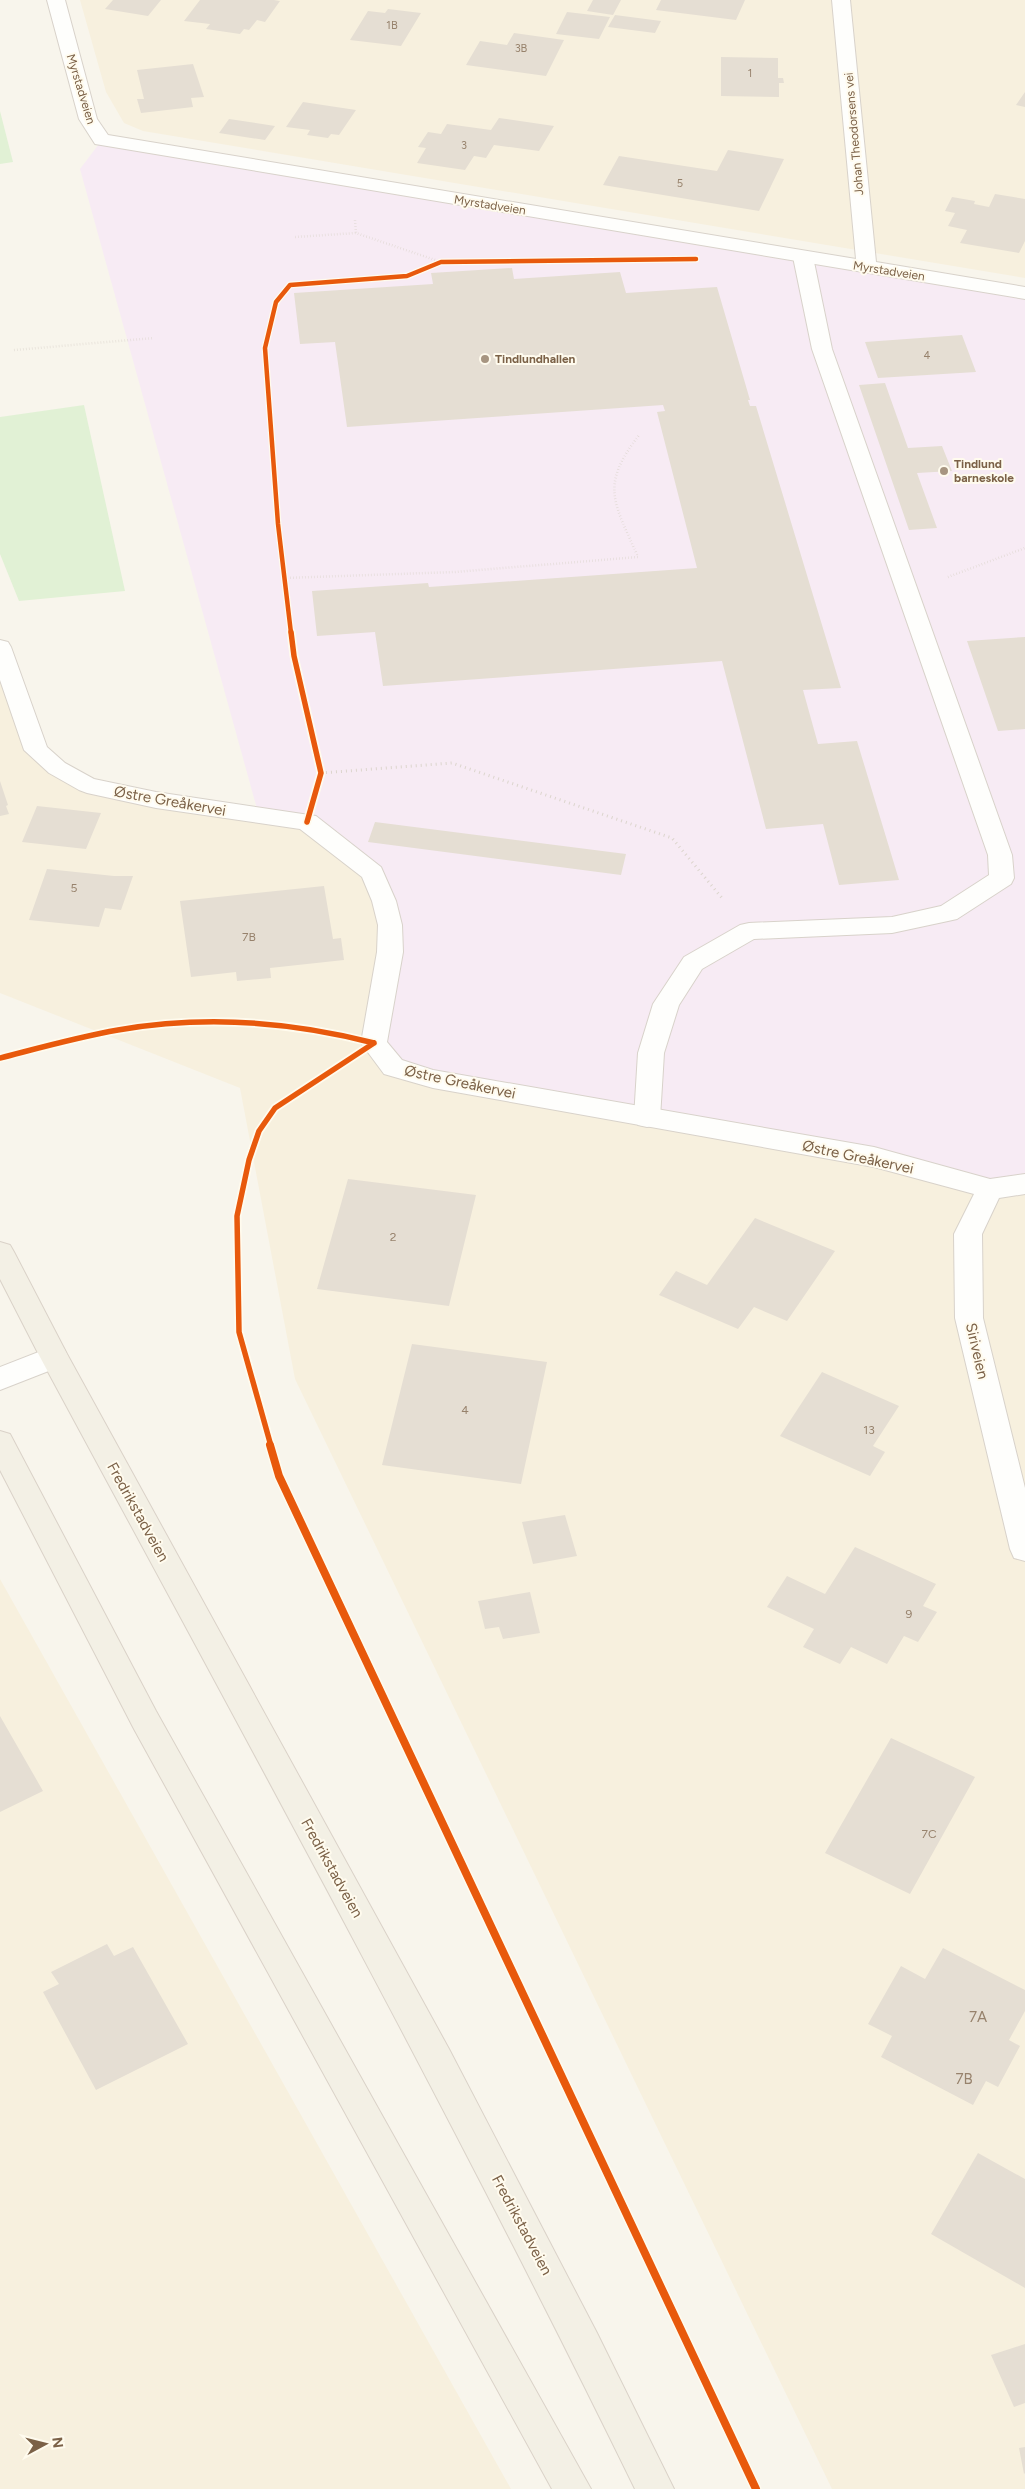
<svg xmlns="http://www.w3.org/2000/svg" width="1025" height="2489" viewBox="0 0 1025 2489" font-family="Figtree,sans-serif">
<rect width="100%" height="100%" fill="#f8f5ec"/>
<path fill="#f7f0de" d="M80,0H1025V278L143,131L124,123L106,92Z
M0,647L36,750L87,785L307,822L1025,1184V2489H832L295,1379L240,1088L0,993Z
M0,1579L511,2489H0Z"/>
<path fill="#f7ebf4" d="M102,140L1025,293V1184L990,1189L393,1067L374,1043L390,952L372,873L307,822L259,816L80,169Z"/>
<path fill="#e1f1d5" d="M0,111L13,162L0,164Z
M84,405L125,591L19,601L0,554V417Z"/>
<path fill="#e5ded3" d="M113,0H161L148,16L105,9Z
M200,0H274L280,1L265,22L257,20L249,30L244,29L240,34L206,29L210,24L184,21Z
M593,0H621L613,15L587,11Z
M661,0H745L736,20L656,10Z
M388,9L421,13L401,46L350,40L368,11L385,13Z
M567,12L610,17L599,39L556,34Z
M615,15L661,21L655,33L608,27Z
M514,33L564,40L546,76L466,65L480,41L507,45Z
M721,57L778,58V78H783L784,83H779V97L721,96Z
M193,64L204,97L191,98L193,107L141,113L137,99H144L137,70Z
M1025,92V107L1016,105Z
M303,102L356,110L339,135L331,134L328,138L307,135L310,130L286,127Z
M499,118L554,126L539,151L494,145L486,158L474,156L465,170L417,163L426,148L418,147L428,132L441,134L447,124L491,130Z
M229,119L275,126L265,140L219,133Z
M728,150L784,159L759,211L603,185L619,156L717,171Z
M995,194L1025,199V241L1019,253L960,243L967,230L948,226L955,213L945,211L952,197L975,201L974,204L989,207Z
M512,268L514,279L620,272L626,293L717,287L750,400H748L750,406H756L841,688L803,690L818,744L857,741L899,880L839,885L823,824L766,829L722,661L383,686L375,632L317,636L312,591L428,583L429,587L697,568L657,412L665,411L663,405L347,427L335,342L300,344L294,293L433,284L431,273Z
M962,335L976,372L878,378L865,342Z
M885,383L908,448L942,446L952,471L917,473L937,528L909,530L859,385Z
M1025,637V729L998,731L967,641Z
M0,781L8,805L6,806L9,814L0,816Z
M37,806L101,813L86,849L22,842Z
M375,822L626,854L621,875L368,842Z
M47,869L114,876H133L121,910L105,908L99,927L29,920Z
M324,886L333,939L341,938L344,960L270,968L271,978L237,981L236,972L191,977L180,901Z
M348,1179L476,1195L449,1306L317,1289Z
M755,1218L835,1251L787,1321L754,1307L738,1329L659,1295L676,1271L707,1285Z
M412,1344L547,1362L521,1484L382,1465Z
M822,1372L899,1406L873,1446L885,1452L870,1476L780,1436Z
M565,1515L577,1556L533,1564L522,1522Z
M855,1547L936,1584L923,1606L937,1612L918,1642L904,1636L887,1664L851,1647L840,1664L803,1647L814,1629L767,1607L787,1576L825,1594Z
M530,1592L540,1633L503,1639L499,1627L485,1629L478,1601Z
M0,1716L43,1791L0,1812Z
M891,1738L975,1777L910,1894L825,1853Z
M107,1944L114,1956L133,1947L188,2044L96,2090L43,1992L59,1984L51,1972Z
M943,1948L1025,1990V2011L1009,2040L1020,2046L998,2087L986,2081L973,2105L881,2057L892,2036L868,2024L901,1966L925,1979Z
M978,2153L1025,2179V2288L931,2234Z
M1025,2344V2403L1014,2407L991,2355Z
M1025,2447V2473L1024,2474L1019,2448Z"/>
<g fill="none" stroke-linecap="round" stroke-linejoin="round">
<defs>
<path id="service" d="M803,251L810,253L813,257L832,349L1012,855L1014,878L1011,884L957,919L948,921L892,933L754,939L702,969L679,1005L664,1053L660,1118L656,1125L647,1127L638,1125L634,1118L638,1053L653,1004L684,957L740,925L749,923L892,917L941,906L989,875L988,855L812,349L793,257L796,253Z"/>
<path id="minor" d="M47,0H65L97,119L108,135L856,259L832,0H850L876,262L1025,287V299L95,144L79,119Z
M0,640L8,642L11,647L47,747L65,763L94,779L156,792L316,816L381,867L396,901L402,925L403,952L387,1042L402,1060L433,1070L874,1147L990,1179L1025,1174V1194L999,1198L982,1234L983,1318L1025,1488V1561L1014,1558L1010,1549L955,1318L954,1234L974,1194L874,1167L433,1088L384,1074L361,1043L377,952L378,925L372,901L362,877L300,829L156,808L87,793L79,790L49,773L24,750L0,680Z
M54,1346L64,1349L68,1357L64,1365L0,1390V1367Z"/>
<path id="primary" d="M0,1242L10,1245L14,1252L67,1354L449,2049L597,2333L674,2489H635C448,2106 242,1732 40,1357L0,1279Z
M0,1431L10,1434L156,1711L591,2489H552L134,1729L0,1470Z"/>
</defs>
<use href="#service" stroke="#d8d2ca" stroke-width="2"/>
<use href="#minor" stroke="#d8d2ca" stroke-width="2"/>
<use href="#primary" stroke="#dad2c8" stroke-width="2"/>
<path stroke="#dcd5cd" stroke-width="2.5" stroke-dasharray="0.5 2.5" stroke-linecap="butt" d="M355,220L356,233L441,262
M295,237L356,233
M14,350L154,338
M948,577L1025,548
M284,578L455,572L638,557C614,502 599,486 640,434"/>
<path stroke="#dcd5cd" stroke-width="3" stroke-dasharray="1 4" stroke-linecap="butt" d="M321,773L452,763L672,838L722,898"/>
<use href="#service" fill="#fefefc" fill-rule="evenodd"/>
<use href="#minor" fill="#fefefc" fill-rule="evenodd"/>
<use href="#primary" fill="#f3f0e5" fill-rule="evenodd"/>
<defs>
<path id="cycleway-far2" d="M291,633L278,524L265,348L276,302L290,285L407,276L441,262L696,259"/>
<path id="cycleway-far1" d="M291,632L294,656L321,773L307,822
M0,1058C39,1048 78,1037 118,1030C205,1015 289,1021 374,1043
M271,1446L239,1332L237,1216L249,1160L259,1131L275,1108L374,1043"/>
<path id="cycleway" d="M270,1445L279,1476L756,2489"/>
</defs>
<use href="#cycleway-far2" stroke="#fffbee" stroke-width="7"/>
<use href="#cycleway-far1" stroke="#fffbee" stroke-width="9"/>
<use href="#cycleway" stroke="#fffbee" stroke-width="11"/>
<use href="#cycleway-far2" stroke="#e8590c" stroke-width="4.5"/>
<use href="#cycleway-far1" stroke="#e8590c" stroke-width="5.5"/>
<use href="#cycleway" stroke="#e8590c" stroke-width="8"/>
</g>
<g fill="#a79581" stroke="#fffbee" stroke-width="2">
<circle cx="485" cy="359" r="5"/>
<circle cx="944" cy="471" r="5"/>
</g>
<g text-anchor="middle" stroke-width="4" stroke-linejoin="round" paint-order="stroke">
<g font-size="11" fill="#97826c">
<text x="392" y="29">1B</text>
<text x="521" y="52">3B</text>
<text x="750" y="77">1</text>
<text x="464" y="149">3</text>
<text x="680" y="187">5</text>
<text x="927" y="359">4</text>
</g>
<g font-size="12" fill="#7b6147" stroke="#fffbee">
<text transform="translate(81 89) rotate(73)" y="4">Myrstadveien</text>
<text transform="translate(854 134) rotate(-95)" y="4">Johan Theodorsens vei</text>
<text transform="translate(490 205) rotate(9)" y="4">Myrstadveien</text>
<text transform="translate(889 271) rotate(9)" y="4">Myrstadveien</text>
</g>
<g font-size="12" font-weight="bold" fill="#7b6147" stroke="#fffbee" text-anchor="start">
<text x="495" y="363">Tindlundhallen</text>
<text x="954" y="468">Tindlund<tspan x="954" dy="14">barneskole</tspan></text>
</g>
<g font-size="12" fill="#97826c">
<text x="74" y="892">5</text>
<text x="249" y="941">7B</text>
<text x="393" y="1241">2</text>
<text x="465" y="1414">4</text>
<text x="869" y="1434">13</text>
<text x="909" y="1618">9</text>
<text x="929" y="1838">7C</text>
</g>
<g font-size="15" fill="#7b6147" stroke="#fffbee">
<text transform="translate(170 801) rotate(10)" y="5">Østre Greåkervei</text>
<text transform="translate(460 1082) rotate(12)" y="5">Østre Greåkervei</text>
<text transform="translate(858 1157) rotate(12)" y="5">Østre Greåkervei</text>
<text transform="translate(977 1351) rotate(77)" y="5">Siriveien</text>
<text transform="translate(138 1512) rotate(61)" y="5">Fredrikstadveien</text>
<text transform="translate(332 1868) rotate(61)" y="5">Fredrikstadveien</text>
<text transform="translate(522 2225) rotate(62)" y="5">Fredrikstadveien</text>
</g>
<g font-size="15" fill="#97826c">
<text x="978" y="2022">7A</text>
<text x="964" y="2084">7B</text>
</g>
</g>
<g transform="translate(45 2444) rotate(83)" stroke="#fffbee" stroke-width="4" paint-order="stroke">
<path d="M0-4L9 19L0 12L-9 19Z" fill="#7b6147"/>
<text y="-8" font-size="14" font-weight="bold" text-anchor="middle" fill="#7b6147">N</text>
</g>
</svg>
